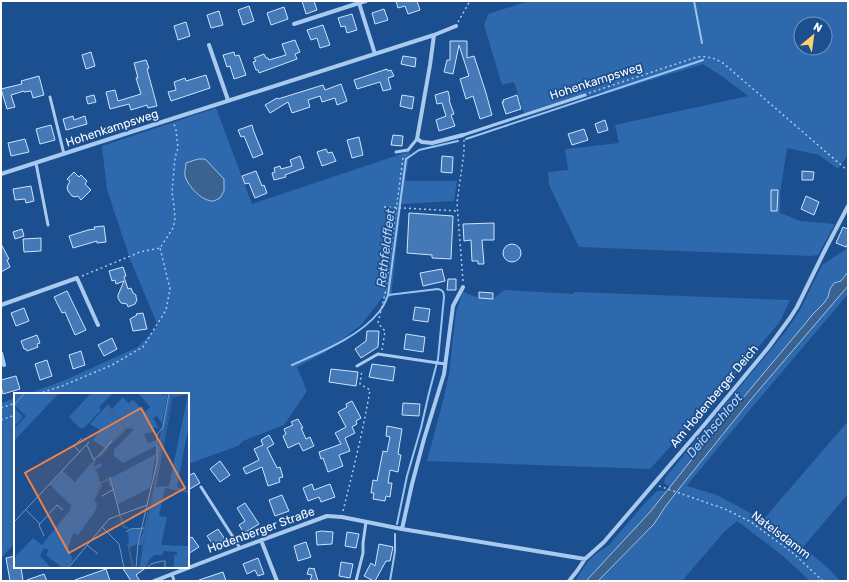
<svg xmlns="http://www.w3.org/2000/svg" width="849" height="582" viewBox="0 0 849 582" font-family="Rubik,sans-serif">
<rect width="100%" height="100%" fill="#1b4f8f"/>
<path fill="#2e69ad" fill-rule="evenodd" d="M529,1H848V155L838,169L819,155L787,148L780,193V213L800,221L835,224L818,255L811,256L579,247L549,185L548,172L568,170L565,149L619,143L615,125L748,96L723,77L703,64L605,94L604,91L525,117L514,82L502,85L484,25L488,14ZM801,24H825V48H801Z
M216,108L252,204L410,151L405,181H457L454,201L401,204L391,297L382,298L361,325L326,352L297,367L307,391L284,425L243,441L238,446L188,464V394H27L63,381L138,347L158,326L130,259L107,190L102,146Z
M848,246V272L841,281L834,283L830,289L828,297L824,303L812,315L804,325L701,448L670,487L664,483L665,478L786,331L800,310L822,265L846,249Z
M848,286V294L727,437L688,484L687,486L717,495L763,520L848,421V494L803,547L828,568L840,581H810L783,556L737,521L724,532L682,581H598L654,524L665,507L682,485L753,397Z
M504,290L573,294L575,292L790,300L779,323L710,403L650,469L427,461L444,397L449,374L456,312L463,292L479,298L494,299Z
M15,398V543L2,557L1,572V403Z
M657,491H667L650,512L586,581H575L587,563L593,556L609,545L645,503Z"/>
<path fill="#3c6290" stroke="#9cc4f0" d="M198,159H205L224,179V191L220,198C218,199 216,200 214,201C202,202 188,186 185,176C184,172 186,167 186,163Z
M848,272V286L753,397L682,485L665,507L654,524L598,581H586L650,512L701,448L804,325L812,315L824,303L828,297L830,289L834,283L841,281Z"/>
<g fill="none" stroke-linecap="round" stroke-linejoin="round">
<path stroke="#9cc4f0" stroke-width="2" d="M694,1L702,43
M466,139L703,60
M388,295L438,289C443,290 444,292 444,297L438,359L429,393L421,428L407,476L397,524
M292,365C321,352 359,337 379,312C383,307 386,301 388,295L406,159L419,150L458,141
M390,581L395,551V534"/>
</g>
<path fill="#4478b7" stroke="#cfe3fa" d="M302,1H314L317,10L306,14Z
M396,1H417L420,10L408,14L405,6L398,8Z
M249,6L254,21L243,25L238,10Z
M284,7L288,19L271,25L267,13Z
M384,9L388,20L375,24L372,13Z
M219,11L223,25L211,28L207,15Z
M352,14L357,30L347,33L345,26L341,27L338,18Z
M186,22L190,36L178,40L174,26Z
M323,25L330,45L320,48L317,38L311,40L307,30Z
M295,40L300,52L295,54L297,59L259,73L258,70H256L253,62L256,61L254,58L264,54L266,58H268L269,60L286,55L282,44Z
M450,41H467V58L474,56L486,93L492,115L480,119L473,96L466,99L460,79L469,76L459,45L453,74L444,72L447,60H450Z
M91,52L95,66L86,69L82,55Z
M234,52L235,56L239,55L246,75L234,79L230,66L227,67L223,55Z
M403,56L416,58L415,67L401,64Z
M146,60L149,68L147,69L157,106L148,108L147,105L131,110L129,104L110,109L106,92L115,90L118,101L141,94L136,78H138L134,63Z
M387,69L388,71L391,70L394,76L388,78L391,89L383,91L380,82L357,89L354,80Z
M206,75L210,88L171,101L168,92L176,90L174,82L185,78L186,81Z
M39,76L44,95L33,98L31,91L24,92V91L11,95L15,107L7,109L1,89L22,84L21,81Z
M341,84L347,101L337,105L335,98L322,102L320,96L308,100L310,107L292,113L288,102L270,113L265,105L277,98L278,99L323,85L325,90Z
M448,91L450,100H449L454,114L451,115L455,126L439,131L436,120L446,116L442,103L437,104L435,95Z
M94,95L96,102L88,104L86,97Z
M402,95L414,97L412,109L400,106Z
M517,95L521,109L506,114L502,102H504L503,100Z
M73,116L74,120L85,116L87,124L66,130L63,119Z
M605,120L608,130L598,133L595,124Z
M51,125L55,140L40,144L36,129Z
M252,125L254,132L263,154L253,158L244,136L241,137L238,130Z
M584,129L588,140L572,145L568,134Z
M393,135L403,136L402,146L391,145Z
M359,137L363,155L352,158L347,140Z
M25,139L29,152L11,156L8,143Z
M326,149L328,153L332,152L336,161L322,166L317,152Z
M300,156L304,168L285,175L286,177L274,180L272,173L275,172L274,168L280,166L281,169L292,166L290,160Z
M442,156L453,157L452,173L441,172Z
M256,171L262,186L264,185L267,193L255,198L249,183L245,184L242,176Z
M802,171L814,172L813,180H802Z
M74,172L79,177L81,175L87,181L85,184L91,190L81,200L78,196L75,197L72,196L68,191L67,187L70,181L67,179Z
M31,186L34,201L26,203L25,199L15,200L13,189Z
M771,190H778L777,211H771Z
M806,196L819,202L814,215L801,209Z
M409,213L453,216L451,259L432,258V255L407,253Z
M494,223V240H482L484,264H478V261H472L471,240L464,241L463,224Z
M104,226L106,242L97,243V241L73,248L69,236L88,230L95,229L94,227Z
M843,227L848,229V243L846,247L836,243Z
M22,229L24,236L15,239L13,232Z
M41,238V251L24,252L23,239Z
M503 253a9 9 0 1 1 18 0a9 9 0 1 1-18 0Z
M1,244L9,259L7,260L10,267L1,272Z
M123,267L126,276L124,277L128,289L131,288L133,293L136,295V297L137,300L135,304L128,307L127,304L121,303L118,298V295L124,281L116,284L115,280L112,281L109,271Z
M442,269L445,281L423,286L420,273Z
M448,279H456V290H447Z
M67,291L86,330L75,335L65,312L62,313L54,297Z
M479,292L493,293V299L479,298Z
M415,307L430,309L428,322L413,320Z
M24,308L29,321L16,326L11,313Z
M143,313L147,329L133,331L130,319L137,315L136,314Z
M367,331H379L378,347L361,358L355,349L366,341Z
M406,334L425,337L423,352L404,349Z
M37,335L40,343L37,344L38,347L27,351L26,349H24L21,341Z
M112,338L117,349L104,356L98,345Z
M81,351L85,365L73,369L69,355Z
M47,360L52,376L40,380L35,364Z
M372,364L395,367L393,381L369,377Z
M331,369L358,372L356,386L329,382Z
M16,376L20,389L3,394L1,387V380Z
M352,401L361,418L356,421L357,424L352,427L355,433L345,438L350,451L339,455L343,466L328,472L323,458L321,459L319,452L341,444L335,433L346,427L338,412L347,407L346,404Z
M403,403L420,404L419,416L402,415Z
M298,419L303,428H301L306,439L310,437L314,446L303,451L299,443L288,448L283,436L286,434L284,429L293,425L291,422Z
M387,426L402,429L398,454L401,455L398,472L390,470L388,483H392L390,497L386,496L385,501L373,499L374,493H371L373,480L377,481L383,451L387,452L390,437L386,436Z
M269,435L274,444L267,448L277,468L280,467L283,477L279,478L280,482L268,486L262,467L246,474L243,468L259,460L254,449L263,445L261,440Z
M220,461L230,475L220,482L210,469Z
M194,473L200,483L188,490V476Z
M312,484L314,490L330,484L335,497L321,502L319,497L308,501L303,488Z
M282,495L289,511L275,516L269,500Z
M245,503L259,524L244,533L239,525L245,521L237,508Z
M218,529L225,539L214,546L207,536Z
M322,531L333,532L332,544L317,545L316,532Z
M347,532L359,534L356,548L345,546Z
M192,537L199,547L188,554V539Z
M306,542L311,557L298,561L294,546Z
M379,544L393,547L390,561H386L375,581H374L364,576L371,563L375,566Z
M15,556V567H21L23,581H10L6,558Z
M258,558L264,574L258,576L255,570L247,574L243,564Z
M341,562L353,564L350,578L339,576Z
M122,567H147L136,575L140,581H131Z
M309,568L314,569V568L318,581H310L312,575L307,574Z
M106,569L110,581H75V580Z
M223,572L226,581H199V580Z
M44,574L47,581H27V580Z"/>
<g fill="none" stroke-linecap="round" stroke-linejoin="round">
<path stroke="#a9c9ee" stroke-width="1.5" stroke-dasharray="2 3" stroke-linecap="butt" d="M458,22L470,1
M589,93L697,57C708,56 714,58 723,63L848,171
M384,207L458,211
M82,276L140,252L160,248L173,228L175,219L174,206L172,192L175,158L178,148L176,130L174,124
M463,281L457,203L464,152V140
M382,350L385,331L378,323L385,294L403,158L405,155
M38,394L62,386L112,365L143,347L166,310L170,289L160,248
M1,408L15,403
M1,420L15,415
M659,486L725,509L751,522L794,554L823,581
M343,511C353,471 363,431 370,390L360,384L362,370"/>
<path stroke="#a9c9ee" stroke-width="3" d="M50,97L64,154
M463,135L585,95
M396,152L408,150L417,139
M36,163L48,225
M357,366L378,354L445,364
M201,487L240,548
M172,574L174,581
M356,581L363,553V543L366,522"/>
<path stroke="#a9c9ee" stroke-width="4" d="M366,1L359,3L375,54
M294,24L359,3
M434,35L430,65L417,139L422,142L432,143L463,135
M209,45L228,100
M1,174L165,121L434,35L456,26
M1,305L77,278L98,325
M1,353L4,365
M402,529L412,484L424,439L444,374L453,306L463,287
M261,540L277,581
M154,581L240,548L327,516L342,517L402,529L585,559
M569,581L577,571L585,559L604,542L705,424L768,348L790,318L797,307L823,254L848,206"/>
</g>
<g text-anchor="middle" stroke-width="3.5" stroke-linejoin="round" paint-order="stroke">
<g font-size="12" fill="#fff" stroke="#1b4f8f">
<text transform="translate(596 81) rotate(-18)" y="4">Hohenkampsweg</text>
<text transform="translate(112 128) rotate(-18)" y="4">Hohenkampsweg</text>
<text transform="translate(714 396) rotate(-50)" y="4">Am Hodenberger Deich</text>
<text transform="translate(261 530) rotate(-20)" y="4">Hodenberger Straße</text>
<text transform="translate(781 535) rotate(37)" y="4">Natelsdamm</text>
</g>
<g font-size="13" font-style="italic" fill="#b5d3f5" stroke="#1b4f8f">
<text transform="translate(385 248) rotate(-83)" y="5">Rethfeldfleet</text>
<text transform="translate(714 425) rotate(-50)" y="5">Deichschloot</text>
</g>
</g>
<g transform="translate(14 393)">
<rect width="175" height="175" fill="#1b4f8f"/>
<path d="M0,0H45L0,48V36L12,23L0,12ZM77,0H99L85,14L87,17L70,35H66L55,24ZM124,0H146L149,2L154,0L148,31L143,23L139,25L145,36L140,34L139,39L130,41L134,50L142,47V53L109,70L100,63V57L120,36L112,35L92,56L79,47L86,37L76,31L94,11L98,16L109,4L114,10L119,7L131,19L136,14ZM155,0H158L139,96L144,54ZM159,0L162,2L175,0V31L163,94L175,98V100L151,95L145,123L153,124L147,152L175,153V175H160V162H163V159L150,158L148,162H140L135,167L132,175H125ZM174,1L155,93L142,94L159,4ZM0,14L9,24L0,34ZM142,61L136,95L104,111L97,85ZM78,69L80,74L87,70L88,73L81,77L87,91L80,107L83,110L82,117L64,142L59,140L54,156L59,167L53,175H49L32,162L35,157L30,155L26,163L37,175H0L2,163L19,145L28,152L56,117L57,112L36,92L49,78L61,89ZM138,97L129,152H124L129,140ZM129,135L123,151L115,155L114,137Z" fill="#2e69ad" fill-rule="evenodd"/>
<path d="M158,0L140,102L124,175L147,55Z" fill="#3c6290"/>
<path fill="none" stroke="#3c6290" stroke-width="2" d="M158,1L161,3L174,0M93,13L110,33M99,48L112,35M85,64L94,54M87,90L94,86L97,94M79,108L87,93L79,71L81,67M106,123L110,134L114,135M114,150L119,175"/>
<path fill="none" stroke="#7695bc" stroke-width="1" d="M0,12L11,0M73,52L80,67L98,48M66,59L60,53L68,45M96,84L106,122M88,103L100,96M12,117L26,131M0,129L75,49M88,134L105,151L110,175M112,139L116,136L130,135M30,143L25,132L43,112L49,117M73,152L84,161M54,175L95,126L133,112M122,175L124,151L143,69V42L149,34L155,0M133,175L137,171L148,168H151V175"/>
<path fill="#ee8249" fill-opacity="0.15" stroke="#ee8249" stroke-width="2" d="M127,15L171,95L55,160L11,80Z"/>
<rect width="175" height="175" fill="none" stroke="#fff" stroke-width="2"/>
</g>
<rect width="849" height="582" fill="none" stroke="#ffffff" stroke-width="4"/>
<g transform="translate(813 36) rotate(29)"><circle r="19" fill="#1b4f8f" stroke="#7695bc"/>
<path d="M0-3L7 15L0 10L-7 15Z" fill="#ffd166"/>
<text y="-6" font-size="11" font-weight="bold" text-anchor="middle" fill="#ffffff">N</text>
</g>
</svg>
